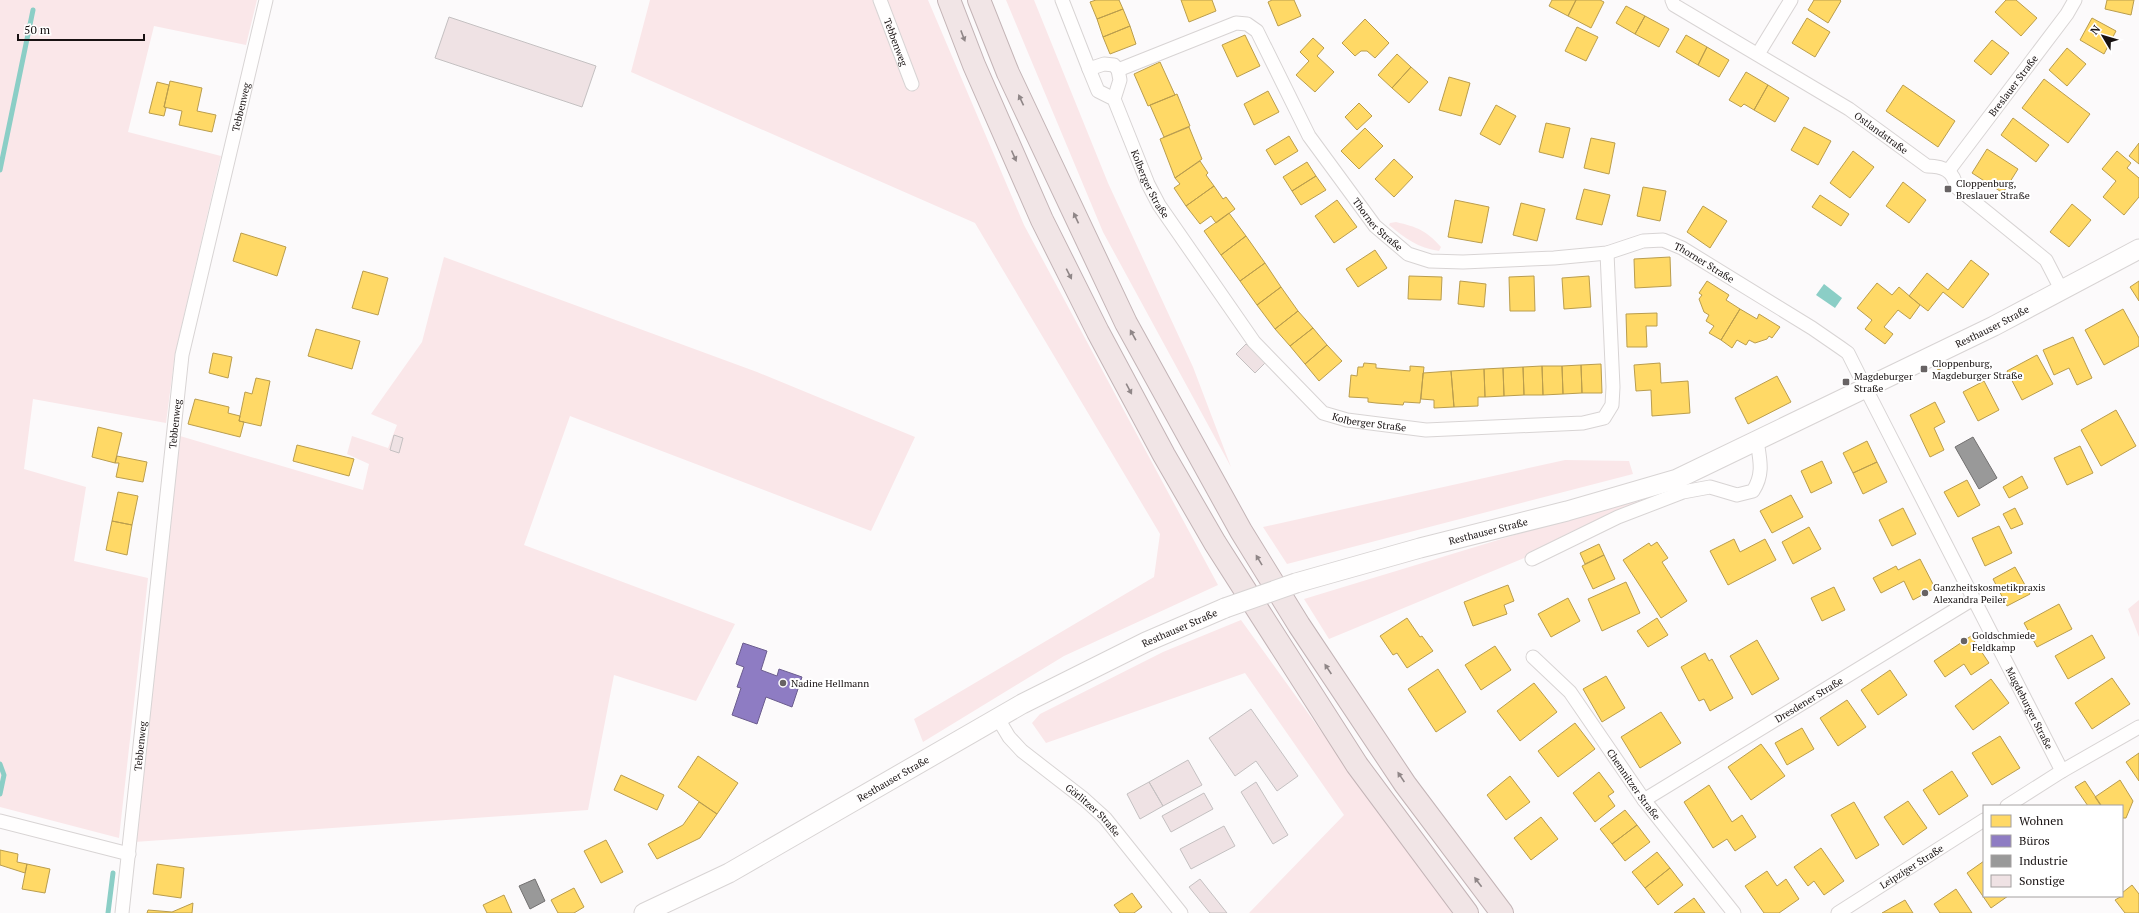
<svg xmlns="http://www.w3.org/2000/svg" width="2139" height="913" viewBox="0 0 2139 913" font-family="'PT Serif',serif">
<rect width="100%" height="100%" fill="#fcfafb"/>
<path fill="#fae7e9" d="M0,0H257L246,45L154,26L128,132L221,156L175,354L166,423L33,399L24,469L86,487L74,561L148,578L119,838L0,807Z
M650,0H928L1024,225L1218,585L1064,656L923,742L914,719L1154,577L1160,534L975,223L631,72Z
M1006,0H1034L1108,183L1193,367L1231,467L1103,232Z
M1396,222C1417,227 1426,230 1441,247L1439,251C1418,248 1405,238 1389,225L1390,223Z
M444,257L757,372L915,437L871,531L570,416L524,545L735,624L696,701L614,675L588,810L134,842L180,436L363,490L369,464L347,454L352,436L388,448L397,425L371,414L422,342Z
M1565,460L1629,461L1633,474L1287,564L1263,527Z
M1640,497L1645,508L1329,639L1304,599Z
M2139,600V637L2128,609Z
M1241,620L1349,770L1457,913H1249L1344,815L1245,673L1046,743L1032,723L1040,714L1163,652Z"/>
<path fill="#8bcec6" d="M1824,284L1842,298L1835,308L1816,295Z"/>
<path fill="#ffd966" stroke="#ba9d4d" d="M1096,0H1119L1123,9L1097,19L1090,2Z
M1181,0H1212L1216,11L1189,22Z
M1272,0H1294L1301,16L1278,26L1268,2Z
M1552,0H1576L1568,16L1549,6Z
M1576,0H1600L1604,2L1591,28L1568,16Z
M1814,0H1840L1841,1L1828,23L1808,10Z
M2006,0H2016L2037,18L2021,36L1995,12Z
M2107,0H2134L2131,15L2105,9Z
M1626,6L1645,16L1635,34L1616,23Z
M1123,9L1130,26L1103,37L1097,19Z
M1645,16L1669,29L1659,47L1635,34Z
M1807,18L1830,32L1815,57L1792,43Z
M2092,18L2116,31L2104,54L2080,40Z
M1365,19L1389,43L1375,58L1367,51H1361L1355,56L1342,43Z
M1130,26L1136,44L1110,54L1103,37Z
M1577,27L1598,37L1586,61L1565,51Z
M1245,35L1260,66L1237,77L1222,45Z
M1686,35L1707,47L1698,65L1676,52Z
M1313,38L1324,48L1317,56L1334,72L1315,92L1296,75L1309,61L1300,52Z
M1992,40L2009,53L1991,75L1974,61Z
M1707,47L1729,60L1719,77L1698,65Z
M2067,48L2086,64L2067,86L2049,70Z
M1397,54L1411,67L1392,88L1378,75Z
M1160,62L1175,95L1148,106L1134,74Z
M1411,67L1428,82L1409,103L1392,88Z
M1746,72L1768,85L1754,110L1744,104L1741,107L1729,100Z
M1449,77L1470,83L1461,116L1439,110Z
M2044,79L2090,114L2068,143L2022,108Z
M170,81L202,88L197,111L216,115L212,132L179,125L182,111L164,107Z
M157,82L169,85L164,107L166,108L164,116L149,113Z
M1768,85L1789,98L1775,122L1754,110Z
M1903,85L1955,121L1938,147L1886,111Z
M1268,91L1279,112L1254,125L1244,104Z
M1177,94L1190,126L1164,137L1150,105Z
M1359,103L1372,116L1357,130L1345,117Z
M1496,105L1516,116L1500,145L1480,134Z
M2013,118L2049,145L2036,162L2001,135Z
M1546,123L1570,128L1563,158L1539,152Z
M1189,127L1202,159L1175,178L1160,139Z
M1804,127L1831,141L1818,165L1791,150Z
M1365,128L1383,146L1359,169L1341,151Z
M1289,136L1298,151L1275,165L1266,150Z
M1591,138L1615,143L1609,174L1584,168Z
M2139,143V164L2129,156Z
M1987,149L2018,169L2003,193L1972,173Z
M1853,151L1874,167L1850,198L1830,183Z
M2117,151L2131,163L2127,168L2139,178V197L2124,215L2103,197L2116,181L2102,169Z
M1394,159L1413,177L1394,197L1375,179Z
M1200,161L1208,173L1206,175L1214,186L1186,206L1174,188L1180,184L1175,178Z
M1307,162L1316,176L1292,191L1283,177Z
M1316,176L1326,190L1301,205L1292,191Z
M1903,182L1926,200L1909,223L1886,206Z
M1214,186L1223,199L1226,197L1235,209L1216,223L1211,216L1200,224L1186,206Z
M1643,187L1666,191L1660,221L1637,216Z
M1584,189L1610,195L1602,225L1576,219Z
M1820,195L1849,214L1841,226L1812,207Z
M1337,200L1357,227L1334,243L1315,216Z
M1455,200L1489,207L1482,243L1448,237Z
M1521,203L1545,209L1537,241L1513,235Z
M2072,204L2091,220L2069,247L2050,232Z
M1703,206L1727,221L1710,248L1687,232Z
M1229,213L1246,236L1221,255L1204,231Z
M241,233L286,247L277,276L233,261Z
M1246,236L1265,263L1240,281L1221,255Z
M1375,250L1387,268L1358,287L1346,269Z
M1670,257L1671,286L1635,288L1634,259Z
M1971,260L1989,274L1963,308L1943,292L1928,311L1909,296L1927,273L1948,290Z
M1265,263L1281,287L1257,305L1240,281Z
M363,271L388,278L378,315L352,308Z
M1409,276L1442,277L1441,300L1408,299Z
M1534,276L1535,311H1510L1509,277Z
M1589,276L1591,307L1564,309L1562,278Z
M1460,281L1486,284L1484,307L1458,304Z
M1707,281L1729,295L1726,300L1740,309L1721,340L1709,333L1714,326L1706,321L1709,315L1704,312L1699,299L1702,295L1699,293Z
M2139,281V301L2130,287Z
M1877,283L1892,295L1899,287L1920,305L1910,319L1898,310L1884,327L1893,334L1885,344L1865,329L1872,320L1857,308Z
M1281,287L1298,311L1275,329L1257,305Z
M1740,309L1757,319L1759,314L1780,327L1772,338L1769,336L1767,339L1755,343L1749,340L1746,345L1737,340L1732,348L1721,340Z
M2123,309L2139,338V346L2104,365L2085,330Z
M1298,311L1313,328L1290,346L1275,329Z
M1657,313V326H1646L1647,347H1627L1626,314Z
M1313,328L1327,345L1305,364L1290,346Z
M316,329L360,341L352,369L308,356Z
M2073,337L2092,378L2077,385L2069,368L2054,375L2043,350Z
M1327,345L1342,361L1319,381L1305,364Z
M213,353L232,357L228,378L209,373Z
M2037,355L2053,384L2022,400L2007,371Z
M1946,362L1948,366L1938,370L1937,367Z
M1364,363L1376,364V368L1410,371V366L1424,367L1420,403L1404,402L1403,405L1376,403L1368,402V398L1349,397L1351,375L1357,376L1358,367H1363Z
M1660,363L1661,383L1688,381L1690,413L1652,416L1651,390L1636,391L1634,365Z
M1601,364L1602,393H1582L1581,365Z
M1581,365L1582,393L1563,394L1562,366Z
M1542,366H1562L1563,394L1543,395Z
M1542,366L1543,395H1524L1523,367Z
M1523,367L1524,395L1504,396L1503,368Z
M1503,368L1504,396L1485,397L1484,369Z
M1484,369L1485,397H1478V406L1454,407L1451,371Z
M1451,371L1454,407L1434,408V400L1421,399L1423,373Z
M1777,376L1791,402L1748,424L1735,398Z
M256,378L270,381L261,426L239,421L245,392L252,394Z
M1984,381L1999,410L1978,421L1963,392Z
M195,399L229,407L228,413L240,416L239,421L244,422L240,437L188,424Z
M1935,402L1945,422L1934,428L1944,450L1930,457L1910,415Z
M2116,410L2136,446L2101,466L2081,430Z
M98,427L122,433L115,463L92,457Z
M1867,441L1877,462L1853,473L1843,453Z
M297,445L354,459L349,476L293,461Z
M2080,446L2093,473L2067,485L2054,458Z
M117,456L147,462L143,482L116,477L119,463H115Z
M1822,461L1832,483L1811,493L1801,471Z
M1877,462L1887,482L1863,494L1853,473Z
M2022,476L2028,488L2009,498L2003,487Z
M1967,480L1980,505L1958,517L1944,492Z
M118,492L138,496L132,525L112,521Z
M1791,495L1803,517L1772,533L1760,511Z
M1903,508L1916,534L1892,546L1879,520Z
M2015,508L2023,524L2011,529L2003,514Z
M112,521L132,525L127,555L106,550Z
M1999,526L2012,553L1985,566L1972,538Z
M1809,527L1821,549L1793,564L1782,542Z
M1734,539L1740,552L1765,539L1776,560L1728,585L1710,551Z
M1657,542L1668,558L1662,562L1687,601L1661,618L1623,560L1649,543L1651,546Z
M1599,544L1604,555L1585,564L1580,553Z
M1604,555L1615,579L1593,589L1582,566Z
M1920,559L1935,588L1913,600L1904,581L1881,593L1873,578L1896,566L1898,570Z
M2015,567L2030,594L2007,606L1993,579Z
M1626,582L1640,613L1602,631L1588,599Z
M1508,585L1514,601L1504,605L1507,614L1473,626L1464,602Z
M1834,587L1845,610L1822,621L1811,598Z
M1568,598L1580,621L1551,637L1538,614Z
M2059,604L2072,629L2037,647L2024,623Z
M1407,618L1420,637L1422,636L1433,651L1407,668L1397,653L1393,655L1380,636Z
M1657,618L1668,635L1648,647L1637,631Z
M2092,635L2105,658L2068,679L2055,656Z
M1971,636L1989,663L1971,675L1964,664L1945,677L1934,661Z
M1757,640L1779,679L1752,695L1730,656Z
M1495,646L1511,670L1481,690L1465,665Z
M1705,653L1709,661L1712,659L1733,698L1710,711L1704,699L1699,701L1681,667Z
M1438,669L1466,712L1436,732L1408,689Z
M1890,670L1907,695L1878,715L1861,690Z
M1606,676L1625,708L1602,722L1583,689Z
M2112,678L2130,704L2092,729L2075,703Z
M1991,679L2009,703L1973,730L1955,706Z
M1534,683L1557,712L1520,741L1497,711Z
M1847,700L1866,727L1838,746L1820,718Z
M1661,712L1681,743L1640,768L1621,737Z
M1575,723L1595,749L1558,777L1538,751Z
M1802,728L1814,749L1787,765L1775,743Z
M2000,736L2020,768L1992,785L1972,753Z
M1761,744L1785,776L1751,800L1728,767Z
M2139,753V781L2126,762Z
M698,756L738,783L717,814L678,787Z
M1952,771L1968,796L1939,815L1923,790Z
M1599,772L1614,792L1608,796L1615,806L1595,822L1573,793Z
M621,775L664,795L657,810L614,790Z
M1510,776L1530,802L1506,820L1487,795Z
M2120,780L2133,801L2126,818H2122V806H2101L2095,797Z
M2085,781L2101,805L2099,806H2088L2075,787Z
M1709,785L1732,822L1742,815L1756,837L1735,851L1727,839L1713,848L1684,802Z
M1908,801L1927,828L1903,845L1884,817Z
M699,802L717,814L700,838L657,859L648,844L683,825Z
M1854,802L1879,845L1856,859L1831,815Z
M1625,810L1637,825L1612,844L1600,829Z
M1541,817L1558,839L1531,860L1514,838Z
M1637,825L1650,842L1625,861L1612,844Z
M606,840L623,872L601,883L584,851Z
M1821,848L1844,881L1824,895L1814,881L1808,886L1794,867Z
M0,850L18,854L17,862L27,864L25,873L0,865Z
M1657,852L1670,868L1645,888L1632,872Z
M1984,861V896H2008L1991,908L1967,873Z
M27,864L50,869L45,893L22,889Z
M157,864L184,868L181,898L153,894Z
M1670,868L1683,885L1658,905L1645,888Z
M1767,871L1777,886L1786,879L1799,899L1779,913H1764L1745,886Z
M2132,885L2139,894V913H2125L2115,900L2122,896V893Z
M574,888L584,907L574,913H558L551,900Z
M1956,889L1972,913H1940L1934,904Z
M1132,893L1142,907L1134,913H1120L1114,905Z
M504,895L512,913H487L483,905Z
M1694,898L1705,913H1674Z
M1905,900L1913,913H1882Z
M193,903L192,913H147L148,910L172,912Z"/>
<path fill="#8e7cc3" stroke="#6b5c8e" d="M743,643L767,651L761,670L777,676L779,669L802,677L792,707L766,697L757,724L732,715L741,688L737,687L744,667L736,664Z"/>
<path fill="#999" stroke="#727070" d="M1973,437L1997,478L1979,489L1955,447Z
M535,879L545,901L530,909L519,886Z"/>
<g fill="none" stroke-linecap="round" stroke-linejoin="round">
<path stroke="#8bcec6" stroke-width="5" d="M0,170L33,10
M0,764L4,775L0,794
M108,913L113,873"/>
</g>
<path fill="#efe2e4" stroke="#c4c0c1" d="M449,17L596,66L582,107L435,58Z
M1246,344L1265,363L1255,373L1236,354Z
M394,435L403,438L399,453L390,450Z
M1251,709L1298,776L1277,791L1256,761L1235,776L1209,738Z
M1188,760L1202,785L1163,806L1149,782Z
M1149,782L1163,806L1140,819L1127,794Z
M1256,782L1288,835L1273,844L1241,792Z
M1204,793L1213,809L1171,832L1162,816Z
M1224,826L1235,846L1191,869L1180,849Z
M1200,879L1227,913H1210L1189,887Z"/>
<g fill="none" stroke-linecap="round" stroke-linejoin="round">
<defs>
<g id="street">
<path id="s1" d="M880,0L912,84"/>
<path id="s2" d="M1062,0L1089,69L1104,64L1114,65L1118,70L1236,23L1247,24L1257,31L1309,136L1375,226L1408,254L1430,261L1463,262L1554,258L1607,253L1643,241L1663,240L1682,248L1812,328L1841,348L1848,353L1866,389L2062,771"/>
<path id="s3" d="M1672,0L1674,5L1849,109L1927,166C1942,166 1954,170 1956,187L2046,260L2062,291"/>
<path d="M1758,54L1791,0"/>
<path id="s4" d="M1089,69L1098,91L1114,99L1148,184L1159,205L1254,342L1323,413L1347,420L1426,430L1583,423L1604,418L1612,405L1613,387L1607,253"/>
<path d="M1114,99L1120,80L1118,70"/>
<path id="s5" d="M1949,170L2067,14L2075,0"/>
<path d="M1532,559L1618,517L1683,492L1710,487L1737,495L1753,491C1764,474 1760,460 1757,441"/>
<path id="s6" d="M1533,657L1570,692L1644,800L1734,913"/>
<path id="s7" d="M997,717L1009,737L1022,751L1084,799L1105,818L1181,913"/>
<path id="s8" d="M1644,800L1973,599"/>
<path d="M2007,806L2062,771L2139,727"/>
<path d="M0,821L129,854"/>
<path id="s9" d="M122,913L182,355L266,0"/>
<path id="s10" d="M1838,913L1984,820"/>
</g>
<g id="secondary">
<path id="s11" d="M1296,583L1420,548L1567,511L1677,479L1994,326L2139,249"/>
<path id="s12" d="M644,913L729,873L1022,704L1146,642L1225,608"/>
</g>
<path id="highway" d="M949,0L974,65L1042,220L1098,332L1164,455L1215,543L1357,765L1467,913
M979,0L1008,73L1126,323L1241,531L1299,625L1405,784L1502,913"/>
</defs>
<use href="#street" stroke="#d8d4d4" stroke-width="15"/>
<use href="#secondary" stroke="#d8d4d4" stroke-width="21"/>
<use href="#highway" stroke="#c3b4b6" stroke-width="24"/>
<use href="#street" stroke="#fffefe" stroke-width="13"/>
<use href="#secondary" stroke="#fffefe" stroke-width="19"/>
<use href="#highway" stroke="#f1e5e6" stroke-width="22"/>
<defs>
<path id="secondary-bridge" d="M1225,608L1296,583"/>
</defs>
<use href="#secondary-bridge" stroke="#d8d4d4" stroke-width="21" stroke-linecap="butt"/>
<use href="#secondary-bridge" stroke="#fffefe" stroke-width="19"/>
</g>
<defs><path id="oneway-solid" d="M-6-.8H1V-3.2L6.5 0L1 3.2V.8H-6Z"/></defs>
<g fill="#8f8687">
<use href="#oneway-solid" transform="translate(963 36) rotate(69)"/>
<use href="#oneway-solid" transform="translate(1021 100) rotate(-115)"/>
<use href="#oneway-solid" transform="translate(1014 156) rotate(66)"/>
<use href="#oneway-solid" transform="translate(1076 218) rotate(-115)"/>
<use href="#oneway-solid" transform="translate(1069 274) rotate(63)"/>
<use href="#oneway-solid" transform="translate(1133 335) rotate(-119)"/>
<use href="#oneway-solid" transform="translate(1129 389) rotate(62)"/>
<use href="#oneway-solid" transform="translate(1259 560) rotate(-121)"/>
<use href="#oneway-solid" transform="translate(1328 669) rotate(-124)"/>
<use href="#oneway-solid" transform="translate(1401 777) rotate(-124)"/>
<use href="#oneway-solid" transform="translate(1478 882) rotate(-127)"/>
</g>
<g fill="#686364" stroke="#fff" stroke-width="1.5">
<rect x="1944" y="185" width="8" height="8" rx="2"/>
<rect x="1920" y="365" width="8" height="8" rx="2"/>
<rect x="1842" y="378" width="8" height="8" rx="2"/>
<circle cx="1925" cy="593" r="4"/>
<circle cx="1964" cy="641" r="4"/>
<circle cx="783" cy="683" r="4"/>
</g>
<g text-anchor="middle" stroke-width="4" stroke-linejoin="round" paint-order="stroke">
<g font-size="10" fill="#181212" stroke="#fff">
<text dy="4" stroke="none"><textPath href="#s1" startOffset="45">Tebbenweg</textPath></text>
<text dy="4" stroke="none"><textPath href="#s5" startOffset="106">Breslauer Straße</textPath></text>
<text dy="4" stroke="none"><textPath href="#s9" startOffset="816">Tebbenweg</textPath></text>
<text dy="4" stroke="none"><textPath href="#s3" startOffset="249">Ostlandstraße</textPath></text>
<text dy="4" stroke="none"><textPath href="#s4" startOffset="134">Kolberger Straße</textPath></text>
<text dy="4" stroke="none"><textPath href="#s2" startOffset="486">Thorner Straße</textPath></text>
<text dy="4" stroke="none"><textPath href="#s2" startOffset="834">Thorner Straße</textPath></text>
<text dy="4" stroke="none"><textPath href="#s11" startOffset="745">Resthauser Straße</textPath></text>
<text dy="4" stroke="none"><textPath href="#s4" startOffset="470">Kolberger Straße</textPath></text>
<text dy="4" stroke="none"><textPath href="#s9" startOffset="492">Tebbenweg</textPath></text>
<text dy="4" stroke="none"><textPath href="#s11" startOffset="199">Resthauser Straße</textPath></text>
<text dy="4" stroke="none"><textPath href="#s12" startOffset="607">Resthauser Straße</textPath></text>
<text dy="4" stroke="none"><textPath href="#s8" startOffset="193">Dresdener Straße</textPath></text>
<text dy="4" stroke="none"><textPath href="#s2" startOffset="1403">Magdeburger Straße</textPath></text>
<text dy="4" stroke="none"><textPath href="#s9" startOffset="168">Tebbenweg</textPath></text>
<text dy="4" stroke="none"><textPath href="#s12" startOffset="283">Resthauser Straße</textPath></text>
<text dy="4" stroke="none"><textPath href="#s6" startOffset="163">Chemnitzer Straße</textPath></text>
<text dy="4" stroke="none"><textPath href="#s7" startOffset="135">Görlitzer Straße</textPath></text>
<text dy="4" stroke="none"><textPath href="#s10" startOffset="87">Leipziger Straße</textPath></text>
</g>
<g font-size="10" fill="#181212" stroke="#fff" text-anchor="start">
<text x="1956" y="187">Cloppenburg,<tspan x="1956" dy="12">Breslauer Straße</tspan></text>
<text x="1932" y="367">Cloppenburg,<tspan x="1932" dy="12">Magdeburger Straße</tspan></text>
<text x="1854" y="380">Magdeburger<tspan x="1854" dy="12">Straße</tspan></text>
<text x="1933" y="591">Ganzheitskosmetikpraxis<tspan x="1933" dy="12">Alexandra Peiler</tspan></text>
<text x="1972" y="639">Goldschmiede<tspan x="1972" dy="12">Feldkamp</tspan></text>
<text x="791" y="687">Nadine Hellmann</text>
</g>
</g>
<rect x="1983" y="805" width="140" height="92" fill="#ffffff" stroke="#a3a0a0"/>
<rect x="1991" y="815" width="20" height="12" fill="#ffd966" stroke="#a3a0a0"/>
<text x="2019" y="825" font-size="12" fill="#181212">Wohnen</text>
<rect x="1991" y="835" width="20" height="12" fill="#8e7cc3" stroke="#a3a0a0"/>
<text x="2019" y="845" font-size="12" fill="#181212">Büros</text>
<rect x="1991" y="855" width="20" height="12" fill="#999999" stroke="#a3a0a0"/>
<text x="2019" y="865" font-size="12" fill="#181212">Industrie</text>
<rect x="1991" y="875" width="20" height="12" fill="#efe2e4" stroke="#a3a0a0"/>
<text x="2019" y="885" font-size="12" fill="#181212">Sonstige</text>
<g transform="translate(2103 36) rotate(308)" stroke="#ffffff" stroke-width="3" paint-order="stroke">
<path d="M0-3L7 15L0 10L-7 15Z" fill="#181212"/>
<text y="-6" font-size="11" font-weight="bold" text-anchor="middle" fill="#181212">N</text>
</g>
<path d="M18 34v6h126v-6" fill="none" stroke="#181212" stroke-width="2"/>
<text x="24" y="34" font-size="12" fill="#181212" stroke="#ffffff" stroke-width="3" paint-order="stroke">50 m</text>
</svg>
